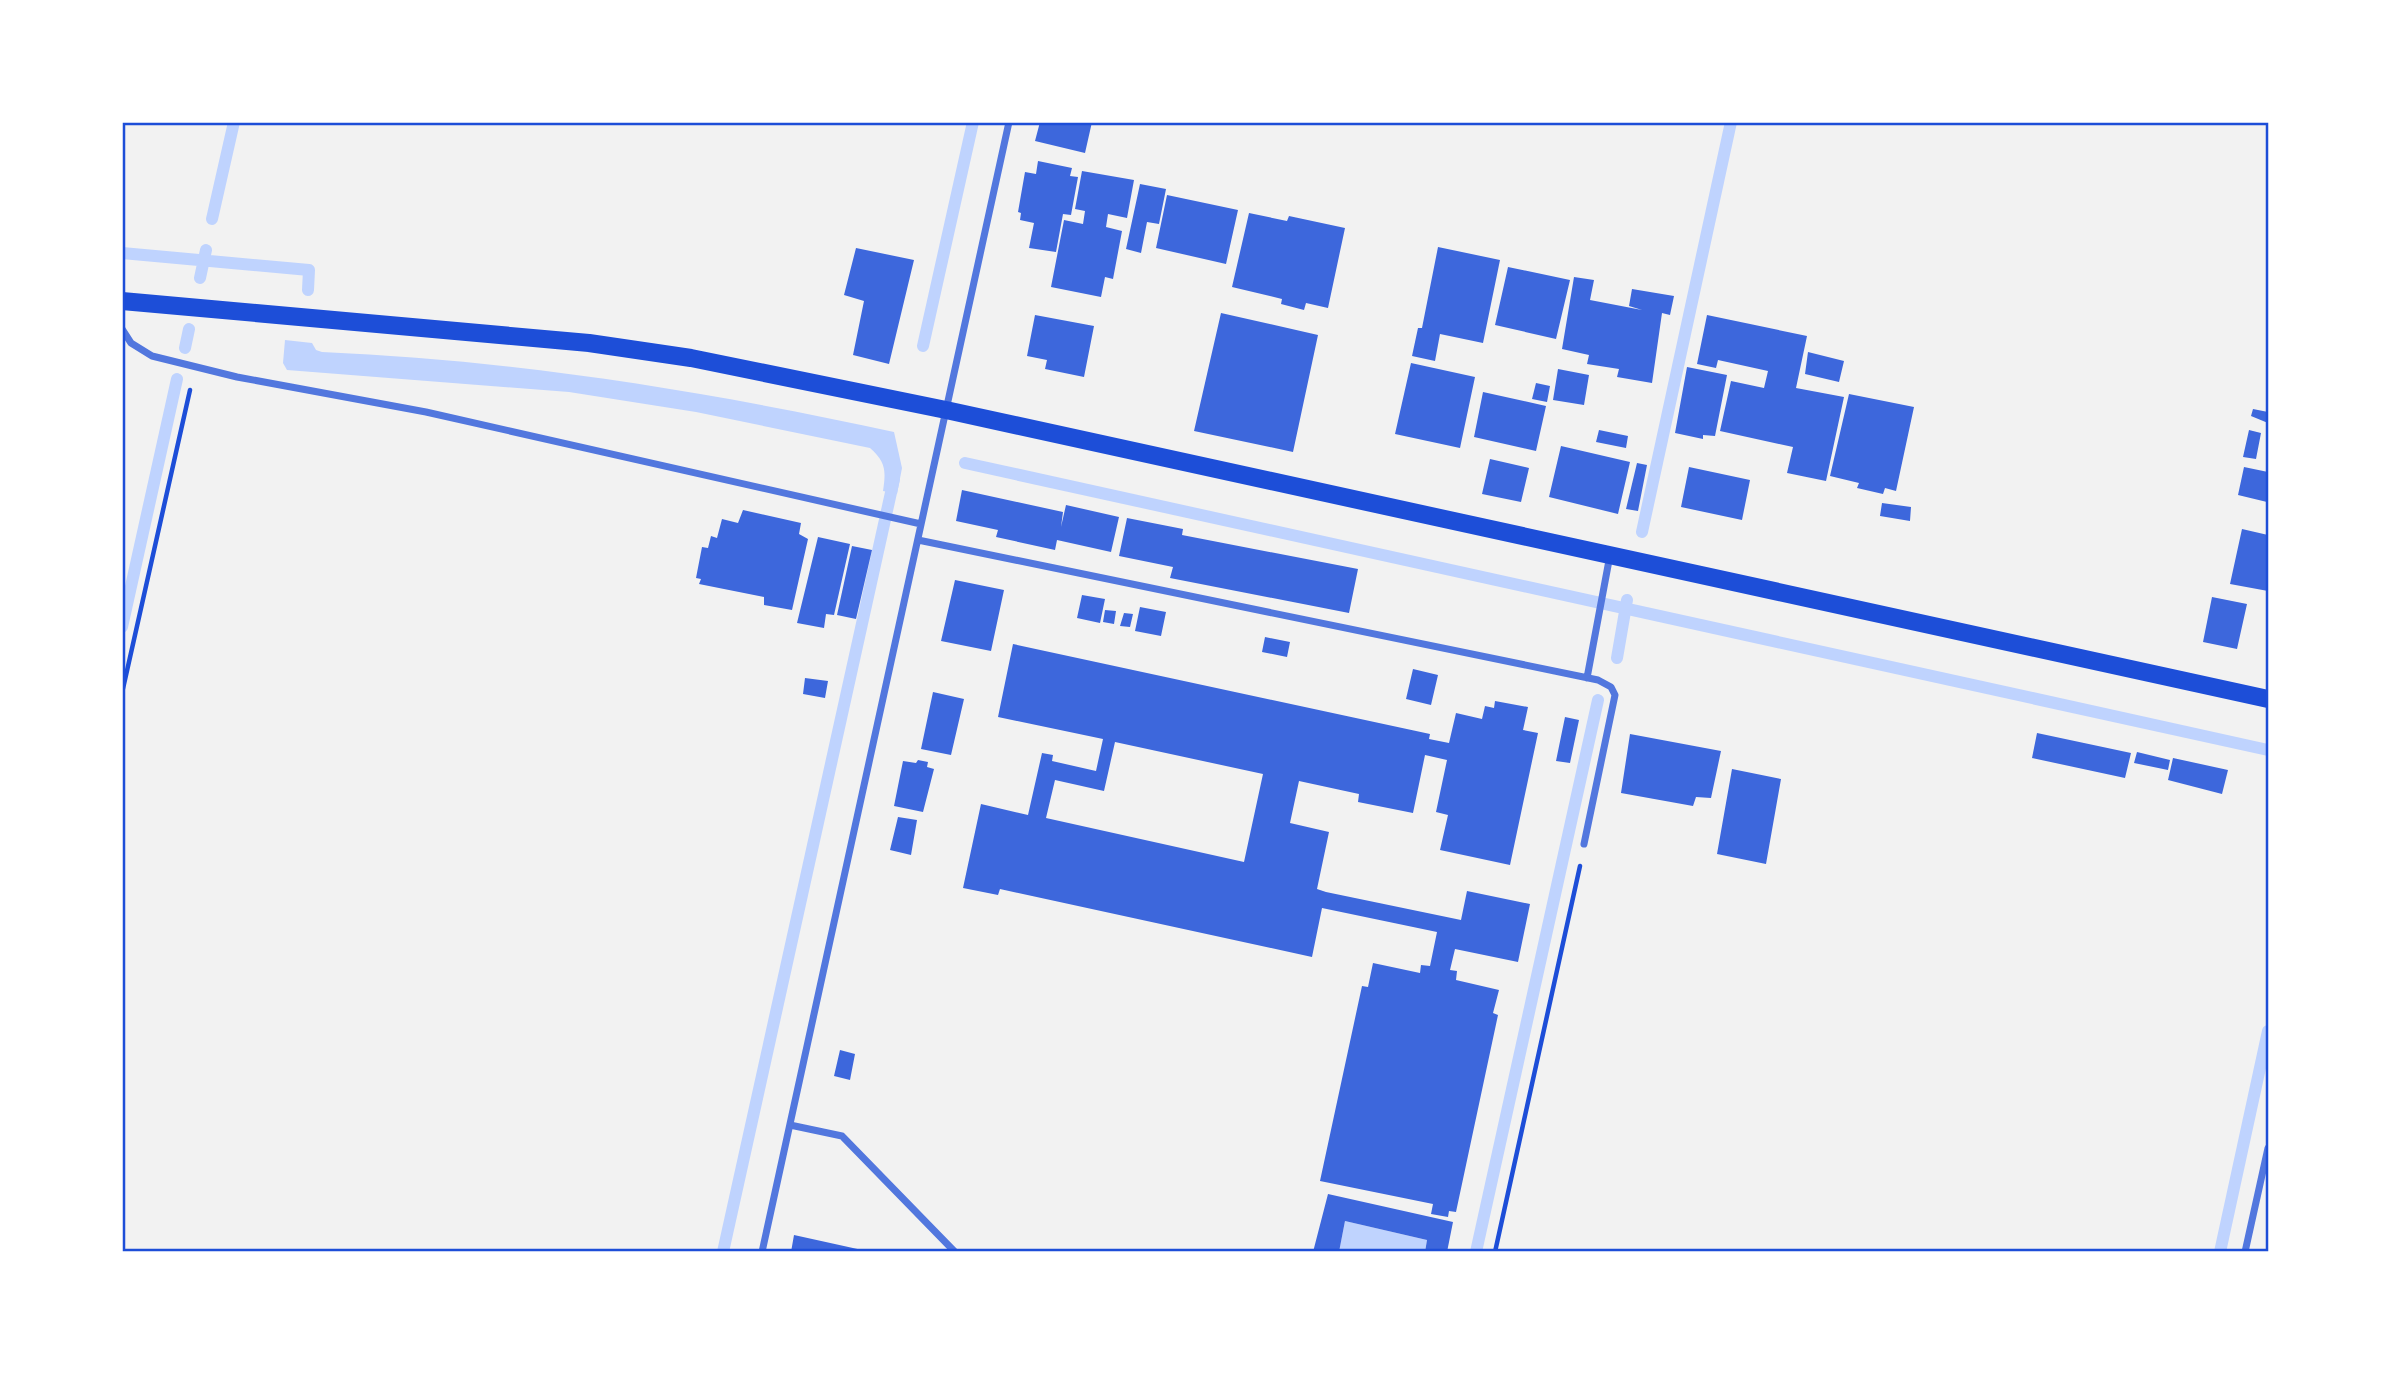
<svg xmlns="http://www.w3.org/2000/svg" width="2391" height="1374" viewBox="0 0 2391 1374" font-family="'Fira Sans',sans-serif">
<rect width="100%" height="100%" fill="#f2f2f2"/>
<path fill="#bfd3fe" d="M285,340L312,343L316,350L322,352C514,360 706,391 894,432L902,468L897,494L883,491C886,471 886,462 870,448L696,412L569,392L287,370L283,363Z
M1345,1221L1427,1240L1425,1251L1339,1252Z"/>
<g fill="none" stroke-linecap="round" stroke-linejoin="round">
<path stroke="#bfd3fe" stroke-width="12" d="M212,219L234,122
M122,253L309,270L308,290
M200,278L206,250
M923,346L973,122
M185,348L189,329
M965,463L2268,750
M1642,532L1731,122
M122,627L177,379
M1617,658L1627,600
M723,1252L894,479
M1476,1252L1598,700
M2220,1252L2268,1031"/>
</g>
<path fill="#3d67dc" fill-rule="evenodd" d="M1040,122H1092L1085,153L1035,141Z
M1038,161L1072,168L1070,176L1078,177L1071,215L1063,214L1056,252L1029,248L1034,223L1020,220L1021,213L1018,212L1025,172L1036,174Z
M1082,171L1134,180L1127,218L1108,214L1106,227L1122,231L1113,279L1105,277L1101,297L1051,287L1064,220L1083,224L1085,211L1075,209Z
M1140,184L1166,189L1159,224L1147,222L1141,253L1126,249Z
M1167,195L1238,210L1226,264L1156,248Z
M1249,213L1287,221L1289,216L1345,228L1328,308L1306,303L1304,310L1281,304L1282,299L1232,287Z
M1438,247L1500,260L1483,343L1440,334L1435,361L1412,356L1418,328H1422Z
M856,248L914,260L889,364L853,355L864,301L844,295Z
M1508,267L1570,280L1556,339L1495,325Z
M1574,277L1594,280L1590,300L1642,310L1629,306L1632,289L1674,296L1670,315L1662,313L1652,383L1617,377L1619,369L1587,364L1589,355L1562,349Z
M1221,313L1318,335L1293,452L1194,431Z
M1035,315L1094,326L1084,377L1045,369L1047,360L1027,356Z
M1707,315L1807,336L1796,388L1844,397L1826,481L1787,473L1793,447L1720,431L1731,381L1764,388L1768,371L1718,360L1716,368L1697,364Z
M1808,352L1844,361L1839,382L1805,374Z
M1411,363L1475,377L1460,448L1395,434Z
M1687,367L1727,375L1715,436L1703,435V439L1675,433Z
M1558,369L1589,375L1584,405L1553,400Z
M1536,383L1550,386L1547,402L1532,399Z
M1483,392L1546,406L1536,451L1474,437Z
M1849,394L1914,407L1896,491L1885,488L1883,494L1857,488L1859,483L1830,476Z
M2253,409L2268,412V423L2251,416Z
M1599,430L1628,436L1626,448L1596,442Z
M2249,430L2261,433L2256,459L2243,457Z
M1561,446L1630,462L1618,514L1549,497Z
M1490,459L1529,468L1521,502L1482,494Z
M1637,463L1647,465L1638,511L1626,509Z
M1689,467L1750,480L1742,520L1681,507Z
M2244,467L2268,472L2267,502L2238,495Z
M962,490L1063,512L1061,527L1066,505L1119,517L1111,552L1057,540L1055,550L996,537L998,530L956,521Z
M1882,503L1911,507L1910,521L1880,516Z
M743,510L801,523L799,534L808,539L792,610L764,605V597L699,584L701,579L696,578L702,547L708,548L711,536L717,538L722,519L738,523Z
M1127,518L1183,529L1182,535L1358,569L1349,613L1170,578L1173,567L1119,556Z
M2242,529L2268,535V591L2230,584Z
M818,537L850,544L834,615L826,614L824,628L797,623Z
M852,546L872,550L856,619L837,615Z
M955,580L1004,590L991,651L941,641Z
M1082,595L1105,599L1100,623L1077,618Z
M2212,597L2247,604L2237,649L2203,642Z
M1140,607L1166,612L1161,636L1135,631Z
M1105,610L1116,611L1114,624L1103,622Z
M1124,613L1133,614L1130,627L1120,626Z
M1265,637L1290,642L1287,657L1262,652Z
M1013,644L1430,734L1429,739L1449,743L1456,713L1482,719L1485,706L1494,708L1495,701L1528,707L1523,730L1538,733L1510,865L1440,850L1448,815L1436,812L1447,760L1425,755L1413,813L1358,802L1359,794L1299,781L1290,823L1329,832L1317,889L1326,892L1461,920L1467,891L1530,904L1518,962L1455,949L1450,970L1457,971L1456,980L1499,990L1493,1013L1498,1015L1456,1212L1449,1211L1448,1217L1431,1214L1433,1204L1320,1181L1362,986L1368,987L1373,963L1420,973L1421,965L1430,966L1437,932L1322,908L1312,957L1000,889L998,895L963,888L981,804L1028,815L1042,753L1053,755L1052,761L1096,771L1103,739L998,717ZM1115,742L1263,774L1244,862L1046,818L1055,780L1104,791Z
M1413,669L1438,675L1431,705L1406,699Z
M805,678L828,681L825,698L803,694Z
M933,692L964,699L951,755L921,749Z
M1565,717L1579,720L1570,763L1556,761Z
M2037,733L2131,753L2125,778L2032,758Z
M1630,734L1721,751L1711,798L1696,797L1693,806L1621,793Z
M2137,752L2170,760L2168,770L2134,763Z
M2173,758L2228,770L2222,794L2168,780Z
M918,760L928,762L927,767L934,769L923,812L894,806L903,761L916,763Z
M1732,769L1781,779L1766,864L1717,854Z
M898,817L917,820L911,855L890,850Z
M840,1050L855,1054L850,1080L834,1076Z
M1328,1194L1453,1222L1447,1252H1425L1427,1240L1345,1221L1339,1252H1313Z
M794,1235L862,1250V1252H791Z"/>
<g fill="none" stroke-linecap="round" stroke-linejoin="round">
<path stroke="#1d4ed8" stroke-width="4.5" d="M122,693L190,390
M1495,1252L1580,866"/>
<path stroke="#5277de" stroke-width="7" d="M122,329L131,343L152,356L237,377L426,412L921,524
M918,540L1598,680L1611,687L1615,695L1584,844
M1587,678L1610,555
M790,1125L842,1136L955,1252
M762,1252L1009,122
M2245,1252L2268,1148"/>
<path stroke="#1d4ed8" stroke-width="18" d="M122,301L589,343L691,358L946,410L2268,699"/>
</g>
<rect width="2391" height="1374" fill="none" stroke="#ffffff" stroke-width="248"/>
<rect x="124" y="124" width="2143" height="1126" fill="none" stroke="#1d4ed8" stroke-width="2.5"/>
</svg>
